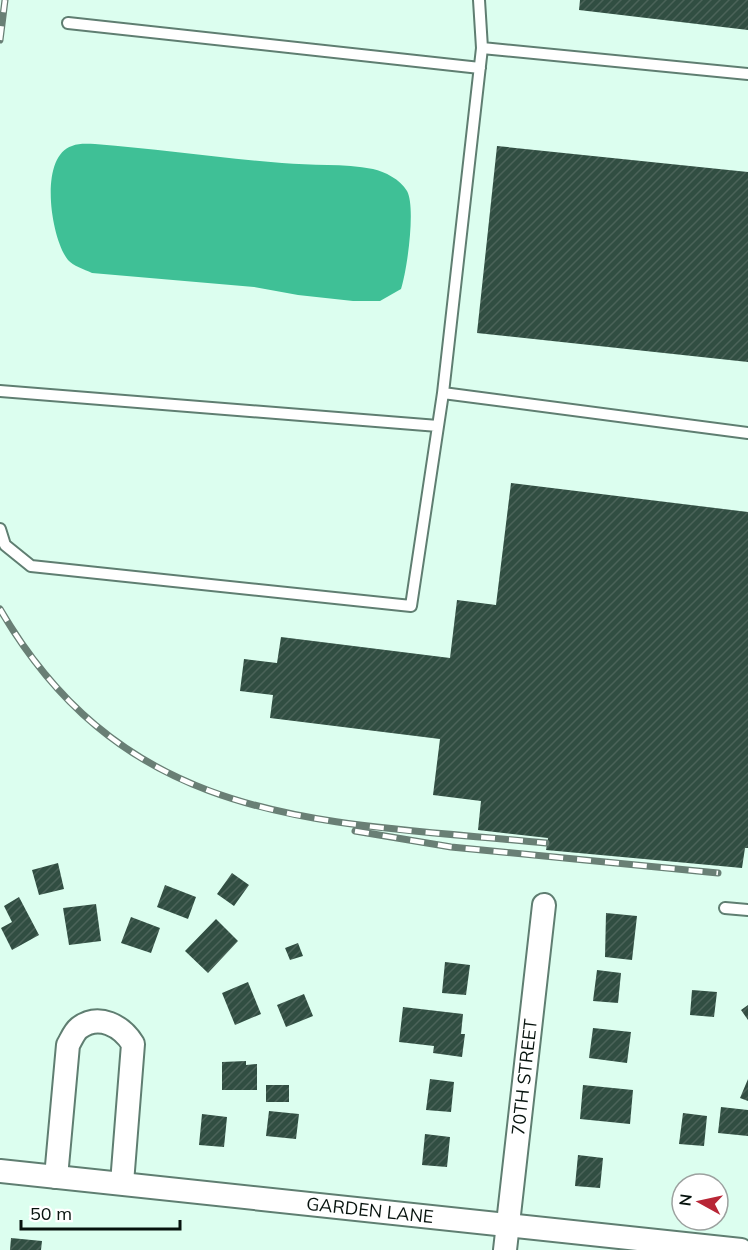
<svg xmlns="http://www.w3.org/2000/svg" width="748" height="1250" viewBox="0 0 748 1250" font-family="Mulish,sans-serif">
<defs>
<pattern id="building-hatch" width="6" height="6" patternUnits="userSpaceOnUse" patternTransform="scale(1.5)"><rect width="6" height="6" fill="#314e42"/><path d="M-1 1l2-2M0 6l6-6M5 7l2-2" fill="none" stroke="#4b6359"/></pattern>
</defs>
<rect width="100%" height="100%" fill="#dcfeef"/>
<path fill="#3fc096" d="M95,144C158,149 219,158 282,163C311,166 344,163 373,169C385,172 400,179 407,191C416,207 407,271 401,289L380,301H353L298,295L254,287L92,273C84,269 73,266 68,260C51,239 38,157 72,146C79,143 88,144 95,144Z"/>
<path fill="url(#building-hatch)" d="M580,0H748V30L579,10Z
M497,146L748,172V362L477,333Z
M511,483L748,512V848H745L742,868L546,850L548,838L478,830L481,801L433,795L440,739L270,718L273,695L240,691L244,659L277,663L281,637L450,658L457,600L496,605Z
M58,863L64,889L39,895L32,870Z
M232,873L249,885L234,906L217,894Z
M165,885L196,897L188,919L157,907Z
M19,897L39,935L12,950L1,928L12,922L4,906Z
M96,904L101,941L69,945L63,908Z
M606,913L637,916L632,960L605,957Z
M131,917L160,928L151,953L121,943Z
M216,919L238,941L208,973L185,951Z
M298,943L303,956L290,960L285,948Z
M445,962L470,965L466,995L442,993Z
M597,970L621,973L618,1003L593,1001Z
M248,982L261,1014L235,1025L222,993Z
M692,990L717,992L714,1017L690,1015Z
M304,994L313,1016L286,1027L277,1005Z
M748,1005V1020L741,1010Z
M403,1007L463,1014L461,1034H465L462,1057L433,1053L434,1046L399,1042Z
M593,1028L631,1032L627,1063L589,1058Z
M246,1061V1065L257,1064V1090H222V1062Z
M430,1079L454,1082L451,1112L426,1110Z
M748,1079V1101L740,1098Z
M266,1085H289V1102H266Z
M583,1085L633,1090L630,1124L580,1119Z
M721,1107L748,1110V1136L718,1133Z
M269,1111L299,1114L296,1139L266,1136Z
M683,1113L707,1116L704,1146L679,1144Z
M202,1114L227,1117L224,1147L199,1145Z
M425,1134L450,1137L447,1167L422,1165Z
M578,1155L603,1158L600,1188L575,1186Z
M11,1238L42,1241L41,1250H10Z"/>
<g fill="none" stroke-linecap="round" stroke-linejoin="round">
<defs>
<path id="lane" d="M479,0L482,48
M68,23L480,68
M0,391L438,426
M443,393L748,433
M0,529L5,545L31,566L411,606L443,393L482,48L748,74
M725,908L748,910"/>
<g id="street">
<path id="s1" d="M0,1171L741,1250"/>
<path d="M56,1177L68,1045C71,1040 74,1032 79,1028C99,1013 122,1026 133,1044L122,1183"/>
<path id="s2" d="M505,1250L544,905"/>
</g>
</defs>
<use href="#lane" stroke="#5f7e71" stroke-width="14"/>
<use href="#street" stroke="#5f7e71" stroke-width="26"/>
<use href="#lane" stroke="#fff" stroke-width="10"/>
<use href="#street" stroke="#fff" stroke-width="22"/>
<defs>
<path id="rail" d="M0,40L5,0
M0,609C128,829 323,821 546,843
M355,831L451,847L718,873"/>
</defs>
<use href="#rail" stroke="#697f75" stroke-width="7"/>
<use href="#rail" stroke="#fff" stroke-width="4.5" stroke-dasharray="14" stroke-linecap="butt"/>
</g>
<g text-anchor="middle" stroke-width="6" stroke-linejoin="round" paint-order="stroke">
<g font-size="18" fill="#07130e" stroke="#fff">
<text dy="6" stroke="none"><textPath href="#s2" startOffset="174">70TH STREET</textPath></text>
<text dy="6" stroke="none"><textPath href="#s1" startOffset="372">GARDEN LANE</textPath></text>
</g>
</g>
<g transform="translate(700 1202) rotate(278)"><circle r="28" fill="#ffffff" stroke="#9ca19f" stroke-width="1.5"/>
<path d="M0-4.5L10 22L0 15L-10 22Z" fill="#b82636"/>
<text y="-9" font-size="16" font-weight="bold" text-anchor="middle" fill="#07130e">N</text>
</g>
<path d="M21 1220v9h159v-9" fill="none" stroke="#07130e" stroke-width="3"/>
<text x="30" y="1220" font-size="18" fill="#07130e" stroke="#ffffff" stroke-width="4.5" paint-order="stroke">50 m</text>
</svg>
